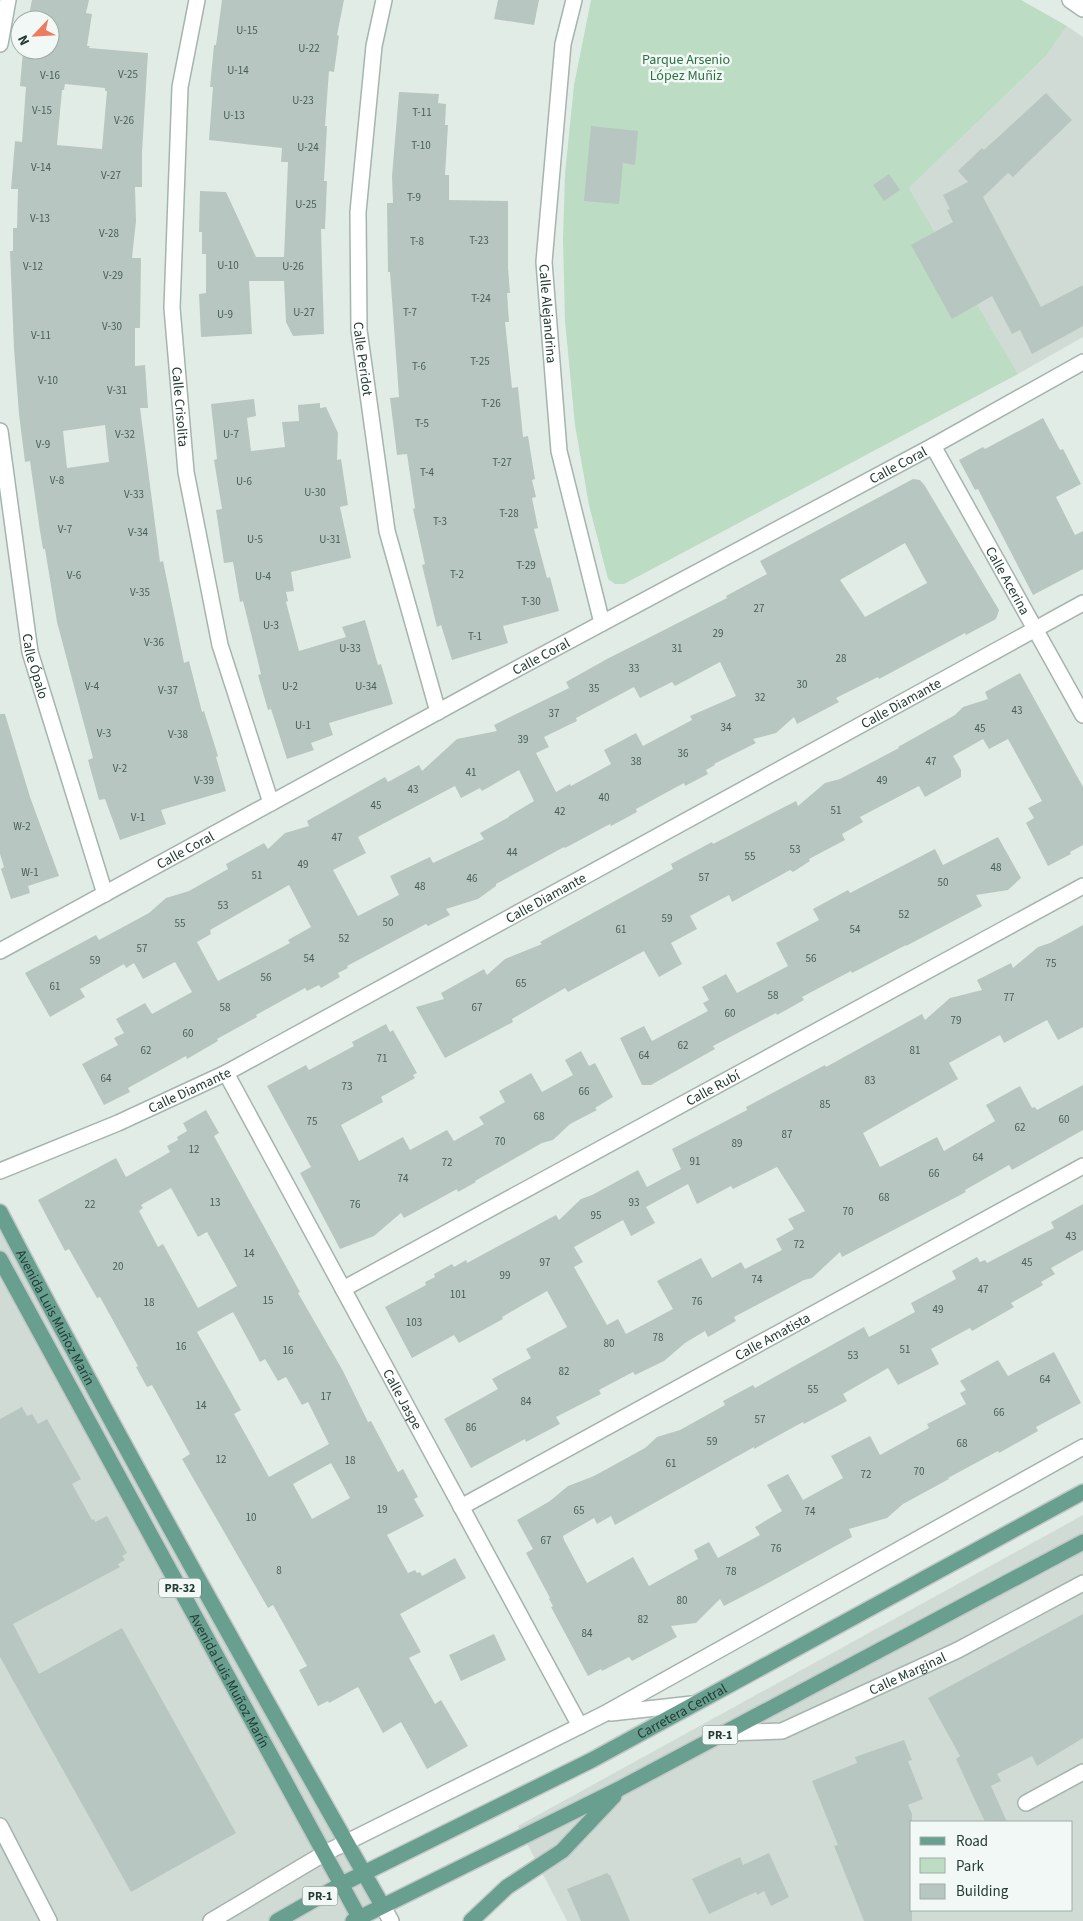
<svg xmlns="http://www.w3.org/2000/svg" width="1083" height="1921" viewBox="0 0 1083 1921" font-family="'Source Sans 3',sans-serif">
<rect width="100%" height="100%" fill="#e2ece7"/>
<path fill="#d0dbd6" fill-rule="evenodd" d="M1067,26L1083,37V337L1018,374L909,188L1046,56Z
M0,1211L385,1900L345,1921H0Z
M1083,1515V1921H567L518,1826ZM912,1822H1072V1910H912Z"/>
<path fill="#bcdcc3" d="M591,0H1021L1067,26L1046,56L909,188L1018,374L624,584H615L608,579L589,505L575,425L565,321L563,239L565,174L574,85Z"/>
<path fill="#b7c6c0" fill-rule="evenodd" d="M32,0H89L86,13L92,14L87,46H90L89,48L148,53L142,152V187H135L136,221L132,258H141L140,328H135V366L145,365L148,408H140L160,562L163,561L184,663L189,661L202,712L204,711L218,756L216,757L226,791L161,810L166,824L120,840L105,799L99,800L88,760L93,758L57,622L45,549H43L40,531L30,461L25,462L19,414L14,349L10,251H13V228H17L18,189H11L15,141L22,142L26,87L20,86L23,50H50V20H28ZM65,84L105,88V91H107L102,149L57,145L62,90H64ZM105,425L109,462L67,468L63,431Z
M222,0H344L337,35L339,36L334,72L329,71L325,126H327L324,181H327L325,229H321L324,334L293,336L286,322L284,281H249L252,334L201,337L199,294L206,293V254H202V232H199L200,191L226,192L256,257H284L288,162H281L282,148L209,140L213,87H210L214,45H216Z
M498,0H539L534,25L494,19Z
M399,92L439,94L438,103L446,104L445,125H448L445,175H449V200L508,201V268L510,293H507L509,322H505L512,388L518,387L523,437L528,436L535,479L532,480L536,497L532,498L538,528L534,529L547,578L550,577L559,611L503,626L508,643L452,660L441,625L437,627L422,565L425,564L413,509L415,508L407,454L397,455L390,398L399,397L390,272H388L387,203H393L392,176Z
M1046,93L1072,120L1013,177L1008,173L983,197L1041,307L1083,285V326L1032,354L1020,330L1012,334L992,296L952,319L911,245L953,222L947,210L950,209L943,195L968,182L958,171L982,148L984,150Z
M591,126L638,131L635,165L623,163L619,204L584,201Z
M889,174L900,190L884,201L873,185Z
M254,399L256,416L247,418L251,451L285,447L282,422L299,421L298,405L320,403V408L326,407L338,433L337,460L341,459L348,505L340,507L351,558L291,572L294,591L286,592L288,601L286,602L299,651L346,637L342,627L365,620L378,665L381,664L393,704L329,723L333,735L311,743L314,750L287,759L271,709L268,710L258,675L261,674L243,601L240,602L233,562L224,563L216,510L222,509L214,460L217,459L211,404Z
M1043,418L1060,450L1063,449L1081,484L1056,497L1075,535L1083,531V569L1033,595L978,489L975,490L959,460L983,447L985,449Z
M913,479L920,480L925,486L999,610L996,619L966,635L965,633L879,679L878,677L836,698L839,702L797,724L794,717L776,733L753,739L756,743L714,764L715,765L706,770L708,774L685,786L684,783L636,809L637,812L611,826L610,824L565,848L564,847L496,884V886L478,899L446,909L450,915L428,926L426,924L347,966L348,968L338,973L340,977L321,988L319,985L307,991L305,988L256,1015L257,1017L217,1039L218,1041L187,1059L186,1056L128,1088L130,1092L104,1105L82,1064L118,1045L114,1038L124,1033L116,1019L145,1003L152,1014L192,992L175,962L143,979L134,963L126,968L124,964L80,989L85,997L50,1017L25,973L96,935L99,940L149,913L166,898L189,891L228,869L226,864L264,843L268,849L285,833L309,826L307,821L385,777L388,782L419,765L422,771L457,739L497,731L494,725L569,688L566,682L607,659L727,598L726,596L767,574L760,561ZM905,543L927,583L865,617L840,580ZM720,662L736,696L690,716L692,720L643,746L636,733L604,750L611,764L571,786L570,784L556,792L536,753L549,747L544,737L577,721L576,718L634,687L640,698L672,682L675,686ZM519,770L534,801L509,816V817L480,833L484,839L433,863L430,857L390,876L399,895L358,916L333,870L366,853L358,837L455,786L461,798L480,788L482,791ZM289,885L311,927L288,940L290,943L218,981L197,942L211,934L210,930Z
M1020,673L1083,787V845L1070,852L1071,854L1048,866L1026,823L1034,818L1028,808L1042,801L1008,739L989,749L983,739L953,756L961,770V777L925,797L919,786L860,817L863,822L842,834L845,840L809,859L810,861L793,872L790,870L732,902L729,895L690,916L697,929L671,943L682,964L659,977L644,951L568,992L565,988L512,1019L513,1022L445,1058L416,1007L444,999L441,993L484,969L487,975L505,959L542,944L540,942L673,869L671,864L712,842L713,844L796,801L798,806L825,783L840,779L899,748L898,747L955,715L963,707L988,699L985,692Z
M0,714H5L30,797L59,876L28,886L30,893L11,899L1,869L4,867L0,854Z
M998,837L1021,878L1008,890L976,895L982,906L906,946V945L852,973L851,971L802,997L804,1000L777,1015L776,1013L713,1046L715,1049L651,1085H642L620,1038L644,1026L652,1041L708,1011L703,1003L709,1000L702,987L726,974L737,993L788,966L776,943L819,920L813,909L848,890L850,893L935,849L943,865Z
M1083,925V1027L1058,1040L1047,1020L1004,1043L1000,1035L949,1063L958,1079L863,1133L880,1167L937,1137L944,1151L995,1121L986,1105L1020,1086L1032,1108L1035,1107L1037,1110L1083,1085V1130L1012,1170L1009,1165L965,1190L966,1192L842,1257L840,1252L812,1278L804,1280L734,1317L736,1321L708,1337L705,1331L685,1343L664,1361L635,1375L633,1372L599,1390L601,1394L556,1417L560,1424L526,1442L525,1439L471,1468L444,1419L498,1389L492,1379L531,1358L526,1349L567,1327L547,1291L502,1317L503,1319L459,1343L454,1335L412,1358L385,1307L426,1285L425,1282L435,1277L434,1274L452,1264L454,1267L466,1260L467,1263L556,1215L559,1220L581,1199L592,1195L638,1170L647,1187L681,1169L672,1149L747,1110L746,1107L825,1065L826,1067L922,1014L925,1020L950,998L982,990L977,980L1011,963L1013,968L1038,947L1050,943ZM777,1167L805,1211L788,1219L794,1229L776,1239L782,1250L745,1269L741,1262L712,1278L701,1258L657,1281L673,1309L626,1334L618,1319L607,1325L574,1267L583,1262L574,1247L623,1220L631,1236L655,1223L646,1207L688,1184L697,1204L731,1186L733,1189Z
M386,1024L390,1032L393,1030L417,1073L413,1075L415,1078L381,1097L383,1102L341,1125L359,1161L403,1137L410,1150L447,1130L454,1141L484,1124L479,1117L505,1102L499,1091L531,1073L542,1092L573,1075L565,1060L581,1051L589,1066L595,1063L613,1097L595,1108L597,1110L570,1124L553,1140L542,1143L475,1181L476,1182L458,1192L457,1189L404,1218L401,1213L374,1236L340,1249L300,1173L311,1167L267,1086L306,1065L309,1070L354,1046L352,1042Z
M206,1110L219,1133L214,1136L300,1292L298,1293L343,1371L368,1422L371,1421L398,1472L403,1469L418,1497L414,1499L424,1516L387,1535L408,1573L415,1570L417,1573L420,1572L422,1576L455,1558L466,1578L400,1614L421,1652L409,1658L435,1704L441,1700L468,1746L427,1769L401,1722L383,1733L358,1687L329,1703L328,1701L318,1706L299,1670L307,1666L273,1605L268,1608L182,1459L190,1454L152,1385L147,1387L136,1367L138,1366L100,1297L97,1298L69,1249L65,1251L38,1200L116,1158L126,1177L170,1152L167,1146L178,1140L177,1137L187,1131L183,1123ZM171,1188L198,1237L207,1232L237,1286L198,1308L163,1244L158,1247L139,1211L143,1208L141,1205ZM233,1312L260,1362L265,1359L278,1381L286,1377L302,1405L308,1402L329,1444L269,1477L234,1414L241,1410L197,1332ZM331,1463L350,1498L312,1519L293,1484Z
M1083,1204V1250L1051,1268L1055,1274L1041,1282L1043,1285L1011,1303L1014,1307L972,1331L970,1328L931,1349L939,1364L898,1385L888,1368L843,1394L847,1401L804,1424L803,1422L754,1449V1447L615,1525L611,1516L597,1524L594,1518L563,1536L564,1540L587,1583L633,1557L649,1586L698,1559L694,1550L709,1542L718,1558L760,1535L755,1527L782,1511L767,1485L788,1474L803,1500L843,1478L831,1456L870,1436L880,1455L929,1428L927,1424L966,1404L960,1393L966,1390L960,1381L998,1360L1008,1376L1054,1352L1081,1403L1036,1427L1038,1431L999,1453L998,1451L948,1478L949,1479L903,1504L887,1518L849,1529L852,1537L770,1582L724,1606L720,1599L696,1623L671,1626L677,1637L632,1661L629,1657L602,1671L601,1669L588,1676L551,1607L553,1606L549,1599L550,1598L526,1553L533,1549L517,1520L550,1501L568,1486L594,1476L645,1448L657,1437L680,1430L725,1405L723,1401L753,1385L755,1388L864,1327L869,1337L915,1312L911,1303L956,1279L952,1271L977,1257L980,1262L985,1260L987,1263L1054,1228L1051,1222Z
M22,1407L27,1416L32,1414L38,1424L47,1419L81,1479L72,1484L92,1520L94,1519L95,1522L107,1516L127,1553L122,1556L125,1560L118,1564L120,1567L13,1624L39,1674L122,1628L236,1833L131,1892L0,1657V1419Z
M1083,1614V1738L1037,1766L1032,1756L997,1774L1001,1781L991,1786L1007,1822H985L956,1759L960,1756L928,1698Z
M494,1634L506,1660L461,1681L449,1655Z
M904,1740L912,1760L908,1761L923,1799L908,1805L912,1814V1921H864L834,1846L838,1845L812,1781L857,1763L855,1757Z
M769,1853L789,1897L771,1906L764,1891L757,1895L756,1892L709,1914L692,1879L740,1857L743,1865Z
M607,1873L609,1875H610L630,1921H581L567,1889Z"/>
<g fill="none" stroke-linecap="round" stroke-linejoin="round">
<defs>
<g id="minor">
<path id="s1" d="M197,0L180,87L172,308L186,472L220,645L271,803"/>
<path id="s2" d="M384,0L374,46L358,212L359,330L387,531L438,712"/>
<path id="s3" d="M574,0L563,44L544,262L559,451L602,623"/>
<path d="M1070,0L1083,9"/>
<path d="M0,44L8,0"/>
<path id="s4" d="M0,431L30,652L105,894"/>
<path id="s5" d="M933,446L1083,715"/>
<path id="s6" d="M0,951L496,680L933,446L1083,362"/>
<path id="s7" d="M226,1073L580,1726"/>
<path id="s8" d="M0,1171L118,1123L226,1073L1083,603"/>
<path id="s9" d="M343,1289L1083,886"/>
<path id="s10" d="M461,1507L1083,1166"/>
<path d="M611,1713L692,1704"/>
<path id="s11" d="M724,1733L782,1731L958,1650L1083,1583"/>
<path d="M1026,1803L1083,1772"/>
<path d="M0,1826L49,1921"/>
<path d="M382,1905L391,1921"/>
<path d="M211,1921L325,1853L604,1714L1083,1447"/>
</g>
<g id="major">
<path id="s12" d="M0,1212C122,1446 252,1676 382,1905"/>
<path id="s13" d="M0,1259L359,1917"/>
<path id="s14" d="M277,1921L342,1884L592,1760L1083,1492"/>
<path d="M353,1921L619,1789L1083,1542"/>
<path d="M471,1921L507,1887L562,1851L614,1796"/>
</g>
</defs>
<use href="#minor" stroke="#a5b4ae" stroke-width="18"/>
<use href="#major" stroke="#c1c8c6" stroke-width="18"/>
<use href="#minor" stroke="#fff" stroke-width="15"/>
<use href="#major" stroke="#689f8f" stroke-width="15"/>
</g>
<g text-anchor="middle" stroke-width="5" stroke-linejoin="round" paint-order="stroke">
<g font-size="11" fill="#485e57">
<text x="247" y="34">U-15</text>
<text x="309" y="52">U-22</text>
<text x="238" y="74">U-14</text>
<text x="128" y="78">V-25</text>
<text x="50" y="79">V-16</text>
<text x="303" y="104">U-23</text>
<text x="42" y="114">V-15</text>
<text x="422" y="116">T-11</text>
<text x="234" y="119">U-13</text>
<text x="124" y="124">V-26</text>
<text x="421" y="149">T-10</text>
<text x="308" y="151">U-24</text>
<text x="41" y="171">V-14</text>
<text x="111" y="179">V-27</text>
<text x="414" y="201">T-9</text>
<text x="306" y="208">U-25</text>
<text x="40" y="222">V-13</text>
<text x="109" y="237">V-28</text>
<text x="479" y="244">T-23</text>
<text x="417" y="245">T-8</text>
<text x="228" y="269">U-10</text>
<text x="33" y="270">V-12</text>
<text x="293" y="270">U-26</text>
<text x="113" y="279">V-29</text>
<text x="481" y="302">T-24</text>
<text x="304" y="316">U-27</text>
<text x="410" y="316">T-7</text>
<text x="225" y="318">U-9</text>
<text x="112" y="330">V-30</text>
<text x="41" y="339">V-11</text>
<text x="480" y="365">T-25</text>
<text x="419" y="370">T-6</text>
<text x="48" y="384">V-10</text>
<text x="117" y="394">V-31</text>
<text x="491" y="407">T-26</text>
<text x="422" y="427">T-5</text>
<text x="125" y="438">V-32</text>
<text x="231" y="438">U-7</text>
<text x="43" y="448">V-9</text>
<text x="502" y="466">T-27</text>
<text x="427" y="476">T-4</text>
<text x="57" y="484">V-8</text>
<text x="244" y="485">U-6</text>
<text x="315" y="496">U-30</text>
<text x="134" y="498">V-33</text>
<text x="509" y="517">T-28</text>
<text x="440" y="525">T-3</text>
<text x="65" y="533">V-7</text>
<text x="138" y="536">V-34</text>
<text x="255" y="543">U-5</text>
<text x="330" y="543">U-31</text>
<text x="526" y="569">T-29</text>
<text x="457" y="578">T-2</text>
<text x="74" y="579">V-6</text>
<text x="263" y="580">U-4</text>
<text x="140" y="596">V-35</text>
<text x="531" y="605">T-30</text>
<text x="759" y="612">27</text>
<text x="271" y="629">U-3</text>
<text x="718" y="637">29</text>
<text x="475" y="640">T-1</text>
<text x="154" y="646">V-36</text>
<text x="350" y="652">U-33</text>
<text x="677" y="652">31</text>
<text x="841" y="662">28</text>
<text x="634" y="672">33</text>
<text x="802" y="688">30</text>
<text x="92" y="690">V-4</text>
<text x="290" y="690">U-2</text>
<text x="366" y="690">U-34</text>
<text x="594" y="692">35</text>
<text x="168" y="694">V-37</text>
<text x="760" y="701">32</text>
<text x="1017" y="714">43</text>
<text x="554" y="717">37</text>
<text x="303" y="729">U-1</text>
<text x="726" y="731">34</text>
<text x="980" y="732">45</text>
<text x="104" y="737">V-3</text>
<text x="178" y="738">V-38</text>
<text x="523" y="743">39</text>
<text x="683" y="757">36</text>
<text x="636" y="765">38</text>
<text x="931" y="765">47</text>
<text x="120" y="772">V-2</text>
<text x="471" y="776">41</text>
<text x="204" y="784">V-39</text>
<text x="882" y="784">49</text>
<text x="413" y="793">43</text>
<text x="604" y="801">40</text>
<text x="376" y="809">45</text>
<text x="836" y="814">51</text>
<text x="560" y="815">42</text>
<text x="138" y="821">V-1</text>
<text x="22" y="830">W-2</text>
<text x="337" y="841">47</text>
<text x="795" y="853">53</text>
<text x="512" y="856">44</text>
<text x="750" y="860">55</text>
<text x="303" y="868">49</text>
<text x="996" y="871">48</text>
<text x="30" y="876">W-1</text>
<text x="257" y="879">51</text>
<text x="704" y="881">57</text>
<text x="472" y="882">46</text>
<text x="943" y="886">50</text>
<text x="420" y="890">48</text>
<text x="223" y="909">53</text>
<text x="904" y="918">52</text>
<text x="667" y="922">59</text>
<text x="388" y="926">50</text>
<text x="180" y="927">55</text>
<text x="621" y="933">61</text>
<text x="855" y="933">54</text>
<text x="344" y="942">52</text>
<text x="142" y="952">57</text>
<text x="309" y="962">54</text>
<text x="811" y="962">56</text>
<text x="95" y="964">59</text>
<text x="1051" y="967">75</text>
<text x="266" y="981">56</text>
<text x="521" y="987">65</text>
<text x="55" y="990">61</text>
<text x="773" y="999">58</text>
<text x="1009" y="1001">77</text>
<text x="225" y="1011">58</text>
<text x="477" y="1011">67</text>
<text x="730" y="1017">60</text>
<text x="956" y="1024">79</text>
<text x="188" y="1037">60</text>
<text x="683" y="1049">62</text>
<text x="146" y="1054">62</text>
<text x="915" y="1054">81</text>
<text x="644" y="1059">64</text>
<text x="382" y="1062">71</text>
<text x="106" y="1082">64</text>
<text x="870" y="1084">83</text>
<text x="347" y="1090">73</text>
<text x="584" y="1095">66</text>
<text x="825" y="1108">85</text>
<text x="539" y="1120">68</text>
<text x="1064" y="1123">60</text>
<text x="312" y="1125">75</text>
<text x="1020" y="1131">62</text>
<text x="787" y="1138">87</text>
<text x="500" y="1145">70</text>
<text x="737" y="1147">89</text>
<text x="194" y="1153">12</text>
<text x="978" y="1161">64</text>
<text x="695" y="1165">91</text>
<text x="447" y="1166">72</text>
<text x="934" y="1177">66</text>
<text x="403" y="1182">74</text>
<text x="884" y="1201">68</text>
<text x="215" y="1206">13</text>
<text x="634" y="1206">93</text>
<text x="90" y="1208">22</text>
<text x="355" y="1208">76</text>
<text x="848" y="1215">70</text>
<text x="596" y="1219">95</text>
<text x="1071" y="1240">43</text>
<text x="799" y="1248">72</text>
<text x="249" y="1257">14</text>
<text x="545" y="1266">97</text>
<text x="1027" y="1266">45</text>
<text x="118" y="1270">20</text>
<text x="505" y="1279">99</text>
<text x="757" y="1283">74</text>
<text x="983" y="1293">47</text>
<text x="458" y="1298">101</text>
<text x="268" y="1304">15</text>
<text x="697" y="1305">76</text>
<text x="149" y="1306">18</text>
<text x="938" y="1313">49</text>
<text x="414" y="1326">103</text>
<text x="658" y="1341">78</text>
<text x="609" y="1347">80</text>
<text x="181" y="1350">16</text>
<text x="905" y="1353">51</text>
<text x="288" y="1354">16</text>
<text x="853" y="1359">53</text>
<text x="564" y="1375">82</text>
<text x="1045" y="1383">64</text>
<text x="813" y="1393">55</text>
<text x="326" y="1400">17</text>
<text x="526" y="1405">84</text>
<text x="201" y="1409">14</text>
<text x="999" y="1416">66</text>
<text x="760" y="1423">57</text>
<text x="471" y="1431">86</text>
<text x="712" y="1445">59</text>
<text x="962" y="1447">68</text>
<text x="221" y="1463">12</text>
<text x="350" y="1464">18</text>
<text x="671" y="1467">61</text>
<text x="919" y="1475">70</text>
<text x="866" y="1478">72</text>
<text x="382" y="1513">19</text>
<text x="579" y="1514">65</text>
<text x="810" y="1515">74</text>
<text x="251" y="1521">10</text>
<text x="546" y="1544">67</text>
<text x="776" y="1552">76</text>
<text x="279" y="1574">8</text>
<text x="731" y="1575">78</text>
<text x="682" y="1604">80</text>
<text x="643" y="1623">82</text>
<text x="587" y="1637">84</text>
</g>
<g fill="#f2f8f5" stroke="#61746e" stroke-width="1">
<rect x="159" y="1578.5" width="42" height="19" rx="4"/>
<rect x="702.5" y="1725.5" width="35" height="19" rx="4"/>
<rect x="302.5" y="1886.5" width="35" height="19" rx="4"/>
</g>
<g font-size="12" font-weight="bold" fill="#233c34">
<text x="180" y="1592">PR-32</text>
<text x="720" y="1739">PR-1</text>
<text x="320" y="1900">PR-1</text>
</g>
<g font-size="14" fill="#2e7145" stroke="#f2f8f5">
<text x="686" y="64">Parque Arsenio<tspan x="686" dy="16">López Muñiz</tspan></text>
</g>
<g font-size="14" fill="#233c34" stroke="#f2f8f5">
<text dy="5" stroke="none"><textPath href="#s3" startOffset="316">Calle Alejandrina</textPath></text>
<text dy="5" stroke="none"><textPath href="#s2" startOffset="361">Calle Peridot</textPath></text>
<text dy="5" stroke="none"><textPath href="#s1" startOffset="409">Calle Crisolita</textPath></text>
<text dy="5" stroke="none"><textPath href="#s6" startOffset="1021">Calle Coral</textPath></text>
<text dy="5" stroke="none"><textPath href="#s5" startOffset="154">Calle Acerina</textPath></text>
<text dy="5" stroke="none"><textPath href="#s6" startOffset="616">Calle Coral</textPath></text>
<text dy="5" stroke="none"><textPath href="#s4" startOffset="238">Calle Ópalo</textPath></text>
<text dy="5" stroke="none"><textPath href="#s8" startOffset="1016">Calle Diamante</textPath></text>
<text dy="5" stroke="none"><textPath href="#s6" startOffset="211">Calle Coral</textPath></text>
<text dy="5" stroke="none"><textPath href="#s8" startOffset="611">Calle Diamante</textPath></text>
<text dy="5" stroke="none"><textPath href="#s9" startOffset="421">Calle Rubí</textPath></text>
<text dy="5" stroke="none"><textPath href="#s8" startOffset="206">Calle Diamante</textPath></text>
<text dy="5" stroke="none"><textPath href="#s12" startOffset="119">Avenida Luis Muñoz Marín</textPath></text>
<text dy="5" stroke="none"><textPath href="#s10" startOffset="355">Calle Amatista</textPath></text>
<text dy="5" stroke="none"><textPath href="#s7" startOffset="371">Calle Jaspe</textPath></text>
<text dy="5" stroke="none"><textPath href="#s11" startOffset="196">Calle Marginal</textPath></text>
<text dy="5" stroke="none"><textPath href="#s13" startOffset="480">Avenida Luis Muñoz Marín</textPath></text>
<text dy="5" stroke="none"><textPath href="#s14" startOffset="456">Carretera Central</textPath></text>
</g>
</g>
<rect x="910" y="1821" width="162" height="90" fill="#f2f8f5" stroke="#9fada8"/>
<rect x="920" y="1837" width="25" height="8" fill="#689f8f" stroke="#9fada8"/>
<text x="956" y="1846" font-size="15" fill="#233c34">Road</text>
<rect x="920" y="1858" width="25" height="15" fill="#bcdcc3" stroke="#9fada8"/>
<text x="956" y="1871" font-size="15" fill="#233c34">Park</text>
<rect x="920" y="1884" width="25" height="15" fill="#b7c6c0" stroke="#9fada8"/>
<text x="956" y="1896" font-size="15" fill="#233c34">Building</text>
<g transform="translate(35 35) rotate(245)"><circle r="24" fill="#f2f8f5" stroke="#9fada8"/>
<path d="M0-4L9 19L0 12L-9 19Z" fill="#ec7b5f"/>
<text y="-8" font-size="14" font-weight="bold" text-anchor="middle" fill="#233c34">N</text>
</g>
</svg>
